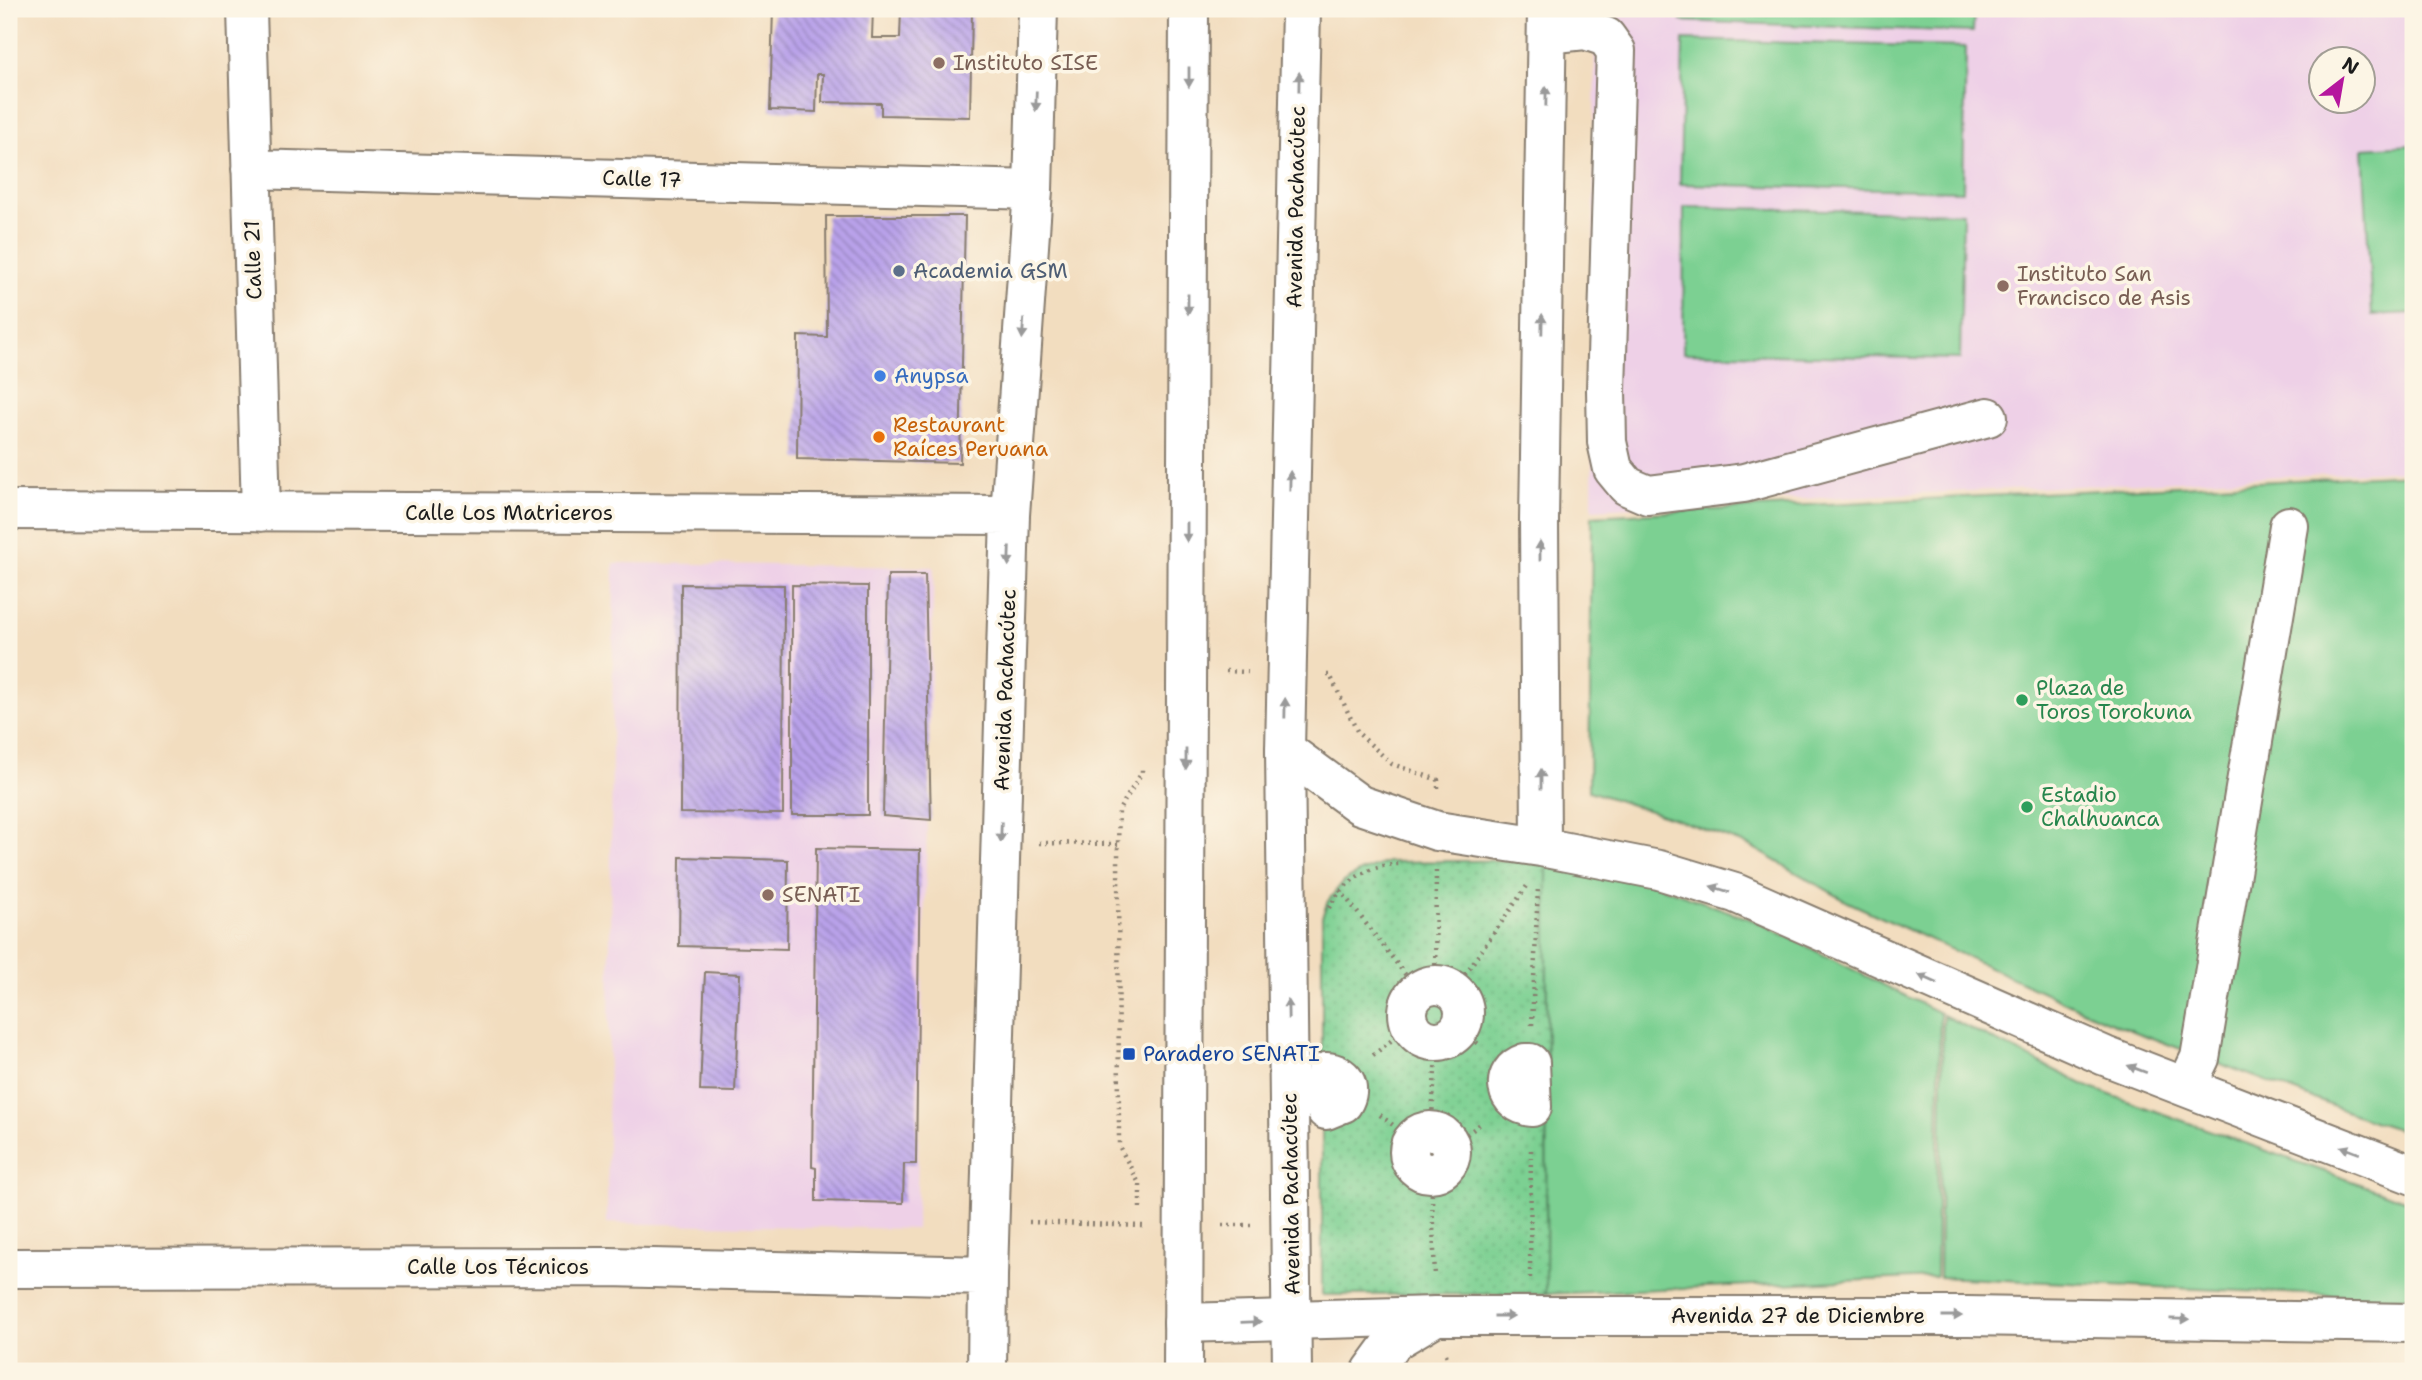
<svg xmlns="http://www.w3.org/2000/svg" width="2422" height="1380" viewBox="0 0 2422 1380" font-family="'Shantell Sans',sans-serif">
<defs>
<pattern id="park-dots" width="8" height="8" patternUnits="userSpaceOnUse" patternTransform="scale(1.75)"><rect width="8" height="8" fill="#7cd092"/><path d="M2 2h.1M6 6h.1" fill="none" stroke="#6bb27d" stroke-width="1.8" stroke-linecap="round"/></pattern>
<pattern id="building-back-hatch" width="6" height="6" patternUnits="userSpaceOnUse" patternTransform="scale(1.75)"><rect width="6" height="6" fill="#b9a2ea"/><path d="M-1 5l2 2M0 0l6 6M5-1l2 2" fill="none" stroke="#9683bd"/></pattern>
</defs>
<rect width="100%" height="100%" fill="#fcf5e5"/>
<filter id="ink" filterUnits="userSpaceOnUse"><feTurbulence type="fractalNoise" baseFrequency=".0143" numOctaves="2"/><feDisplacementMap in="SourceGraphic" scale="14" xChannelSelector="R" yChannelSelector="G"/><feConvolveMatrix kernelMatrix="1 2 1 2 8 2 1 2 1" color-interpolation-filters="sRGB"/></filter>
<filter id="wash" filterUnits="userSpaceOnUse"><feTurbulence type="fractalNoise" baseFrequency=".00686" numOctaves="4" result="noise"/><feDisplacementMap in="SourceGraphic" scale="28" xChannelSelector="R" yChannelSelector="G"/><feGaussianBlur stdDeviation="1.57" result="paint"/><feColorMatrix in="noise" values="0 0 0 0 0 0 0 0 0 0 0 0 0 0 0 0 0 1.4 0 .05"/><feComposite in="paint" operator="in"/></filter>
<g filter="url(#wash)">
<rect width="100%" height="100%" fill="#f2ddbf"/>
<path fill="#eed0e7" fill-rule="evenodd" d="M1595,9H2413V470L1592,509ZM2320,60H2362V102H2320Z
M614,563L934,567L916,1229L607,1223Z"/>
<path fill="#7cd092" stroke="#4c7657" stroke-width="2" d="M1682,9H1974L1973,32L1681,21Z
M1683,40L1966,47L1963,191L1680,184Z
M2413,145V313L2372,315L2363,148Z
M1684,207L1963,213L1960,359L1683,353Z
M2413,474V1134L2364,1118L2104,1020L1848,902L1750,846L1690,824L1589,791L1592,516Z
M1547,860L1645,881L1758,922L1940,1013L1936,1277L1546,1294Z
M1943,1015L2091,1088L2413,1203V1299L1939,1277Z"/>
<path fill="url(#park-dots)" stroke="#4c7657" stroke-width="2" d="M1547,860L1546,1294L1322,1295V917L1328,901L1343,882L1360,872L1388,862Z"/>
<g id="blocks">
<path fill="url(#building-back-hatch)" d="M773,9H873L872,38H900L901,9H972L970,117L881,115V103L822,102L823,74H817L816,112L770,110Z
M826,216H965L960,463L797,459L798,336L827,337Z
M888,575H925L931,820L883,816Z
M681,584L784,585L783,814L680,813Z
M792,585L868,586V815H792Z
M816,848L920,850L916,1164H904L903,1203L816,1201V1168L812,1167Z
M680,857L788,860L787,949L679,946Z
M705,972L740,974L735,1092L700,1091Z"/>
</g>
</g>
<g filter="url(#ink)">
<use href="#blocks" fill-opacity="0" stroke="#877c6e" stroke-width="2"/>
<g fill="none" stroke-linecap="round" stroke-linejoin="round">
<defs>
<path id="minor" d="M247,9L261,512
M1547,34L1585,30L1606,37L1616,51L1606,390L1607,442L1613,469L1627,486L1648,495L1744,483L1988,417
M251,169L1033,190
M9,510L1010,515
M1285,750L1360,805L1437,831L1541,847L1659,870L1735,893L2105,1056L2413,1175
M1541,847L1539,520L1547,9
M1408 1013a28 28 0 1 1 56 0a28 28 0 1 1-56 0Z
M1525,1063H1530L1532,1107C1505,1105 1498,1072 1525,1063Z
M1326,1072C1344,1073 1353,1087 1343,1103L1326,1110Z
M2186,1087L2200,1058L2289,526
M1409 1152a21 21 0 1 1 42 0a21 21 0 1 1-42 0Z
M9,1268L609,1267L988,1276
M1183,1323L1436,1316H1968L2413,1323
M987,1371L988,1276L1010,515L1033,190L1038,9"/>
<path id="major" d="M1183,1371L1189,9
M1292,1371L1285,750L1301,9
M1372,1371L1394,1341L1436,1316"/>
</defs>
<use href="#minor" stroke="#877c6e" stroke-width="42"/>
<use href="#major" stroke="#877c6e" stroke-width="42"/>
<path stroke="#877c6e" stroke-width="4.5" stroke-dasharray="2 5" stroke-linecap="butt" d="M1226,671L1248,672
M1327,675H1330L1358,733L1392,764L1438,780V788
M1039,843L1118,844
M1340,890L1418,991
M1329,908C1344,881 1369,864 1401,864
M1435,985L1436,871
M1453,991L1527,886
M1532,1025L1538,887
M1460,1029L1481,1046
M1373,1055L1411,1025
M1380,1115L1412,1140
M1431,1131L1437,1041
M1450,1147L1483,1122
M1431,1173L1435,1277
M1140,1208V1185L1119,1146L1118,844L1119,810L1142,772V766
M1029,1222L1143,1226
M1222,1225H1251
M1530,1278L1531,1146
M1446,1354L1451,1371"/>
<use href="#minor" stroke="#fff" stroke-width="38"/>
<use href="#major" stroke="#fff" stroke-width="38"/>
</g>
<defs><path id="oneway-solid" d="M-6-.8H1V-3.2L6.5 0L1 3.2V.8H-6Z" transform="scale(1.75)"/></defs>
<g fill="#999">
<use href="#oneway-solid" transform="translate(1189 77) rotate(90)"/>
<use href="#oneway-solid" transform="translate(1299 82) rotate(-89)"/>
<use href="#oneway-solid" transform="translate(1546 96) rotate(-89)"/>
<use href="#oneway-solid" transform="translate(1036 101) rotate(92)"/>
<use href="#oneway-solid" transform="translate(1188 304) rotate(90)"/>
<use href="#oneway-solid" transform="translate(1542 324) rotate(-89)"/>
<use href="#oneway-solid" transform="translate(1023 329) rotate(94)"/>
<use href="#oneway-solid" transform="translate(1290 481) rotate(-89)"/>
<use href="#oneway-solid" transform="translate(1187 532) rotate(90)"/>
<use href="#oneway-solid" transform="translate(1540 551) rotate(-90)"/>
<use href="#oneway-solid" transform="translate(1009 556) rotate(92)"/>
<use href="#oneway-solid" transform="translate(1285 708) rotate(-89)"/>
<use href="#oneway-solid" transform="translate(1186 759) rotate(90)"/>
<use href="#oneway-solid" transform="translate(1541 779) rotate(-90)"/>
<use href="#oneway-solid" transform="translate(1001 832) rotate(92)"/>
<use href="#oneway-solid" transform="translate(1720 889) rotate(-163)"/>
<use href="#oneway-solid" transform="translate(1928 979) rotate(-156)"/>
<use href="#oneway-solid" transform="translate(1288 1009) rotate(-91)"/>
<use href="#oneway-solid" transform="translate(2137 1069) rotate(-159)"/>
<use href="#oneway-solid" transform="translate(2350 1150) rotate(-159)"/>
<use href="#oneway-solid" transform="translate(1504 1316)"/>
<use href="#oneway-solid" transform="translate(1952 1316)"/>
<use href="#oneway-solid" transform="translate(2180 1319) rotate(1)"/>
<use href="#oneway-solid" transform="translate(1251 1322) rotate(-2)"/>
</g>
</g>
<g fill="#8d6e63" stroke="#fcf5e5" stroke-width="2.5">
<circle cx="939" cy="63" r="7"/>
<circle cx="2003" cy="286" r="7"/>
<circle cx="768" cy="895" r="7"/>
</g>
<circle fill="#5c6f8a" stroke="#fcf5e5" stroke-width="2.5" cx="899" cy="271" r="7"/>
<circle fill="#3f7fe0" stroke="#fcf5e5" stroke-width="2.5" cx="880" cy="376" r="7"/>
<circle fill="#e8710a" stroke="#fcf5e5" stroke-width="2.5" cx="879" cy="437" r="7"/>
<g fill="#2e9e5b" stroke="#fcf5e5" stroke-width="2.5">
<circle cx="2022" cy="700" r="7"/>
<circle cx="2027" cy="807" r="7"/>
</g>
<rect fill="#1a4fb4" stroke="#fcf5e5" stroke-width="2.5" x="1122" y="1047" width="14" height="14" rx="3.5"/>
<g text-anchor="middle" stroke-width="7" stroke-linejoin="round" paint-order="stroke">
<g font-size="21" fill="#785e54" stroke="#fcf5e5" text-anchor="start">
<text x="953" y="70">Instituto SISE</text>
<text x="2017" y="281">Instituto San<tspan x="2017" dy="24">Francisco de Asis</tspan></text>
<text x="782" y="902">SENATI</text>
</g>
<g font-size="21" fill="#1c1c1c" stroke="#fcf5e5">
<text transform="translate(642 179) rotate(2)" y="7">Calle 17</text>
<text transform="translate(1296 207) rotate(-89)" y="7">Avenida Pachacútec</text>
<text transform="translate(253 260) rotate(-92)" y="7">Calle 21</text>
<text x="509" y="520">Calle Los Matriceros</text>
<text transform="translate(1005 690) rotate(-88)" y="7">Avenida Pachacútec</text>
<text transform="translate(1291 1194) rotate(-91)" y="7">Avenida Pachacútec</text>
<text x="498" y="1274">Calle Los Técnicos</text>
<text x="1798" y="1323">Avenida 27 de Diciembre</text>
</g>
<g font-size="21" fill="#4e5e75" stroke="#fcf5e5" text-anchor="start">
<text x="913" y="278">Academia GSM</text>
</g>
<g font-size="21" fill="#366cbe" stroke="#fcf5e5" text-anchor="start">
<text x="894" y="383">Anypsa</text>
</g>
<g font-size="21" fill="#c56008" stroke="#fcf5e5" text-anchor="start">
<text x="893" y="432">Restaurant<tspan x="893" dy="24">Raíces Peruana</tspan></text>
</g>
<g font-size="21" fill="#27864d" stroke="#fcf5e5" text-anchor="start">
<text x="2036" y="695">Plaza de<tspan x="2036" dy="24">Toros Torokuna</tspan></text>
<text x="2041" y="802">Estadio<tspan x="2041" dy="24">Chalhuanca</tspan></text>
</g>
<g font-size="21" fill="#164399" stroke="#fcf5e5" text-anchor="start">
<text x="1143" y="1061">Paradero SENATI</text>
</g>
</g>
<rect width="2422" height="1380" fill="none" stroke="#fcf5e5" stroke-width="35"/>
<g transform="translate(2342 80) rotate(31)"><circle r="33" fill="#fcf5e5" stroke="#a29e95" stroke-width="2"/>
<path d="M0-5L12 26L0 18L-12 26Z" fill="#b5179e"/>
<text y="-10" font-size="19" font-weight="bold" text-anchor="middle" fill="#1c1c1c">N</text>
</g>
</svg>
